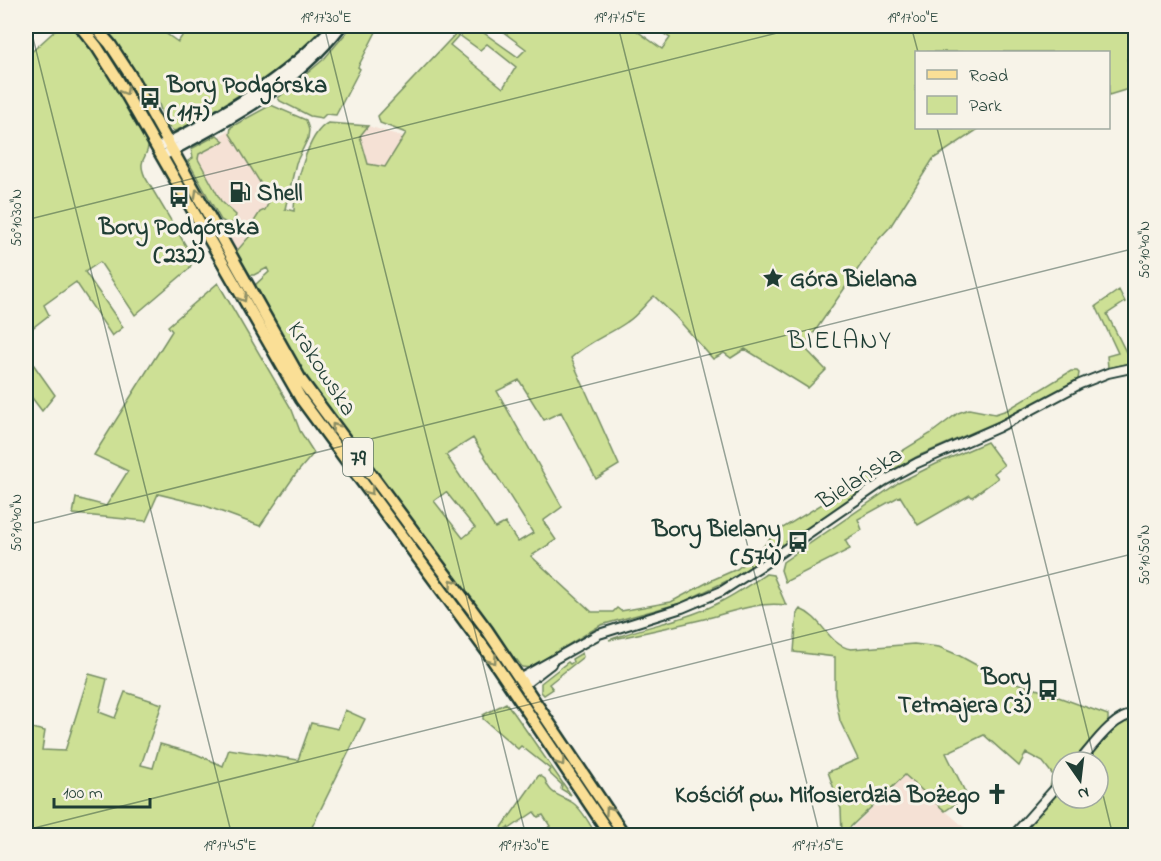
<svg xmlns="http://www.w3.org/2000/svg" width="1161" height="861" viewBox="0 0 1161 861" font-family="'Indie Flower',sans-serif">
<rect width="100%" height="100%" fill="#f7f3e8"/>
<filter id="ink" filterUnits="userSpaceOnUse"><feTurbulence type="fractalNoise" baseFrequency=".0167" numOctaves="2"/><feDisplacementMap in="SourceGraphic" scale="12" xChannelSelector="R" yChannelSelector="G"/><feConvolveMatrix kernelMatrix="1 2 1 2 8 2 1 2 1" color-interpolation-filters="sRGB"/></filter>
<g filter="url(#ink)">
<path fill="#f5e1d5" d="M368,126L404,137L385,167L368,165L360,136Z
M228,131L261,184L263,195L269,202L265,210L253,223L249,237L236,252L221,220L225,223L231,208L221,201L198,159L199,154L222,138L219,136Z
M905,775L973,835L844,836Z"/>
<path fill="#cde095" stroke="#768e64" stroke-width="1.5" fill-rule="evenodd" d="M60,26H75L113,80L148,142C150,158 136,157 145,177L192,256L193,261L189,269L135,315L100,262L85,272L123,327L112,336L76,282L44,305L49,315L26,333V57Z
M97,26H125L133,29L134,27L132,26H155L178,42L189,26H327C311,46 274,79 250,88L184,130L182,128L174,131L166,125L157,98L158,95L153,87L147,90Z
M352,26H379L358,67L360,69L336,115L326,114L322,118L310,116L280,101L278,98L324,59Z
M463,26H474L518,57L526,49L502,31L507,26H630L662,49L670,38L652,26H1135V54L1127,59L1135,87L1109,95L1108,52H916V128H980L933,159L890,227L878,240L804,347L826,370L808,388L745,349L731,358L724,353L713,359L676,317L654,296C644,305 638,315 627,322C609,335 587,342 571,358L619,465L596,479L561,412L544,420L519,380L497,391L562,507L543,521L556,540L531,556L592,612H613L617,608L621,611L671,602L712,580L737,569L761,549L776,532L880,469L897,454L930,434L958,413L969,409L995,414L1007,410L1071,371H1077L1079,373L1078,379L999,421L918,456L893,470L735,577L681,603L601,625L530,668L522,667L517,660H515L476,605L311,388L253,287L269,272L267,268L254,275H250L236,252L249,237L253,223L260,212L265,210L269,202L263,195L261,184L230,134L231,127L271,105L306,120L309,130L308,138L296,163L285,209L294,211C294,190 307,133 328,123L368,126L360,136L368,164L385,167L406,133L380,123L378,116ZM459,35L480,50L487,44L516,67L503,88L450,45ZM473,438L533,533L518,542L505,523L495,528L446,455ZM446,492L475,528L463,538L434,501Z
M217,135L224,141L199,154L198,159L221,201L236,215L234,222L228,224L221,220L188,161L193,158L191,149Z
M218,283L292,410L300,431L314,453L295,475L260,526L203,505L158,494L146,521L73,514L76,498L106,506L128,471L94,455L172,331L168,326Z
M1119,290L1125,302L1107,314L1126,352H1132L1134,362L1108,368L1107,356L1118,353L1096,306Z
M26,354L55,395L42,411L26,390Z
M987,442L1004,465L994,473L998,478L972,497L970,495L918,525L900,496L858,519L862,530L845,540L850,549L785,582L781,570L783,562L898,483L936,464Z
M766,574L773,575L786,605C756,601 729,613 700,620C670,627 639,634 609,640C636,629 665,624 693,614C719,605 743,589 766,574Z
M800,609C823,618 828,645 851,649L914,644L939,647L958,655L1000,678L1039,690L1108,715V722L1071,762H1062V772L1050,787L1053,775L1043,762L1026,753L1019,766L984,735L946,753L967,796L945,811L905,775L842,835L841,809L828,772L858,759L840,721L835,693V657L794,652L797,613Z
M582,653L583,657L549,684L553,689L544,695L541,692V683L568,662L570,664L573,662L572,659Z
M89,674L107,679L99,712L115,718L125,692L162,704L141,765L153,768L160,744L196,754L223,766L229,749L298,760L311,723L338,729L345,710L365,719L308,835H26V747L31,728L45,731L42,750L65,751Z
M506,703L514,713L571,795L561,789L562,785L548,772L550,769L521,746L518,749L483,719V715Z
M1135,717V835L1017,836L1062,786V798H1098V762H1084L1118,724L1123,720Z
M539,775L545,779C550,796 561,795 573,803C582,809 591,826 596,835H549L545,830L550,826L543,815L538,817L534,812L509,829L508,827L502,831L500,830Z"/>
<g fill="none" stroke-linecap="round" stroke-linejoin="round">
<defs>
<path id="tertiary" d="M521,678L599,634L682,608L722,591L761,566L884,481L917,463L999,427L1080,384L1108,373L1136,367
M525,684L551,664
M1079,762C1093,746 1113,715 1136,714
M1013,836L1062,781"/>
<path id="secondary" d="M157,148C222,116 285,79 333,26
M162,156C228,121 295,86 341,26"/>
<path id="primary" d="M80,26L97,47L118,80L301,399L488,653L611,836
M94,26L110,44L129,73L301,380L487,630L625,836"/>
</defs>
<use href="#tertiary" stroke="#1f3d34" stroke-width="12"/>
<use href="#secondary" stroke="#1f3d34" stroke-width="14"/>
<use href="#primary" stroke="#1f3d34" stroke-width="15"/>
<use href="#tertiary" stroke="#f7f3e8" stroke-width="8"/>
<use href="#secondary" stroke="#f7f3e8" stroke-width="9"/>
<use href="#primary" stroke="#fadf96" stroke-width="10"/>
</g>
<defs><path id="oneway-chevron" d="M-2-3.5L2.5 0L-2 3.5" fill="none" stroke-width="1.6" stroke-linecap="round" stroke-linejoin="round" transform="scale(1.5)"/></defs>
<g stroke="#8c8e65">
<use href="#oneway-chevron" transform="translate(125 91) rotate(60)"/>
<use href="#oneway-chevron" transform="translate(198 193) rotate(-119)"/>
<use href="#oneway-chevron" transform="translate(243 298) rotate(59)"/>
<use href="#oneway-chevron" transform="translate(335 427) rotate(-127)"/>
<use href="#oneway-chevron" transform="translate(370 491) rotate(53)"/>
<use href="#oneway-chevron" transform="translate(453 583) rotate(-127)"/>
<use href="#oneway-chevron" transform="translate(493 660) rotate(55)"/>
<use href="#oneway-chevron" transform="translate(561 762) rotate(56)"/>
<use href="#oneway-chevron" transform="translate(609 810) rotate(-124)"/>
</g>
</g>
<path fill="none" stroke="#1f3d34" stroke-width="1.5" stroke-opacity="0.45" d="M30,26L232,836M324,26L526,836M618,26L820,836M911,26L918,52M937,128L1095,762M26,220L805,26M26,525L1136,248M1098,774L1113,836M26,830L1136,553"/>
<defs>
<symbol id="bus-bare" viewBox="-9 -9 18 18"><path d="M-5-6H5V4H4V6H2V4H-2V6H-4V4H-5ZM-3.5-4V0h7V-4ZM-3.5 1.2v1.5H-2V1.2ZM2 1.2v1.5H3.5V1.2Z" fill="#1f3d34" stroke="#f7f3e8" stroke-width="2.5" paint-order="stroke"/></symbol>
<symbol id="fuel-bare" viewBox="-9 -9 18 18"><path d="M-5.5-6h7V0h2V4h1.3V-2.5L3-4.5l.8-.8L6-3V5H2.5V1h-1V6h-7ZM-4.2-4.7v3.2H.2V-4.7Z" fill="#1f3d34" stroke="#f7f3e8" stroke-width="2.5" paint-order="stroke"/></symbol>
<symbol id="sight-bare" viewBox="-9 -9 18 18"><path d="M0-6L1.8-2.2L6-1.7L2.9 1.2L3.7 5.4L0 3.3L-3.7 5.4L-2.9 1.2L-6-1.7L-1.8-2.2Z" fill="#1f3d34" stroke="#f7f3e8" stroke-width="2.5" paint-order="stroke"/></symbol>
<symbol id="church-bare" viewBox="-9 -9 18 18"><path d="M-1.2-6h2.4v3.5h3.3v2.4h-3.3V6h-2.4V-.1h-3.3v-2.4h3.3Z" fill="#1f3d34" stroke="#f7f3e8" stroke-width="2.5" paint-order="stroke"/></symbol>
</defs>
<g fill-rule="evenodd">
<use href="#bus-bare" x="135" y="83" width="30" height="30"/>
<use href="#fuel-bare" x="225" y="177" width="30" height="30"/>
<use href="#bus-bare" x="164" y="182" width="30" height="30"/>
<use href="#sight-bare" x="758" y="263" width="30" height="30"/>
<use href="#bus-bare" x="783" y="527" width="30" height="30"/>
<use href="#bus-bare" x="1033" y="675" width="30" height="30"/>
<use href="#church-bare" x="982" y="779" width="30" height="30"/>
</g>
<g text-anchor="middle" stroke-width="6" stroke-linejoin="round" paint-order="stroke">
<rect fill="#f7f3e8" stroke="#60746a" stroke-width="1.5" x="343" y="438" width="30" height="38" rx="4.5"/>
<g font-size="22" font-weight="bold" fill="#1f3d34">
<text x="358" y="465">79</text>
</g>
<g font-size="24" font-weight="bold" fill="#1f3d34" stroke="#f7f3e8" text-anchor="start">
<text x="167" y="92">Bory Podgórska<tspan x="167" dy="28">(117)</tspan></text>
<text x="257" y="200">Shell</text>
<text x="179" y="234" text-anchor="middle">Bory Podgórska<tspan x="179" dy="28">(232)</tspan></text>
<text x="790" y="286">Góra Bielana</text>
<text x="781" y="536" text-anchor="end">Bory Bielany<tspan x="781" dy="28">(574)</tspan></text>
<text x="1031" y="684" text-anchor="end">Bory<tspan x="1031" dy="28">Tetmajera (3)</tspan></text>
<text x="980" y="802" text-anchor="end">Kościół pw. Miłosierdzia Bożego</text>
</g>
<g font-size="24" fill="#1f3d34" stroke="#f7f3e8">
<text transform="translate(323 368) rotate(57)" y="8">Krakowska</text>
<text transform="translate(859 477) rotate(-33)" y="8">Bielańska</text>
</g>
<g font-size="26" letter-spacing="1.5" fill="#1f3d34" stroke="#f7f3e8">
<text x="840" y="348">BIELANY</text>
</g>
</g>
<rect width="1161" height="861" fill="none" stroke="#f7f3e8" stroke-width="66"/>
<rect x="915" y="51" width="195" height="78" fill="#f7f3e8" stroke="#a1aaa0" stroke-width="1.5"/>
<rect x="927" y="70" width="30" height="9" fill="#fadf96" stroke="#a1aaa0" stroke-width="1.5"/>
<text x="969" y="81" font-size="18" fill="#1f3d34">Road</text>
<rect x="927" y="96" width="30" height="18" fill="#cde095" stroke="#a1aaa0" stroke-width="1.5"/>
<text x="969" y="111" font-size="18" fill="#1f3d34">Park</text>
<g transform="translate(1080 780) rotate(166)"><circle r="28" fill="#f7f3e8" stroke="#a1aaa0" stroke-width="1.5"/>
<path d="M0-4.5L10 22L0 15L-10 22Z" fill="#1f3d34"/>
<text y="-9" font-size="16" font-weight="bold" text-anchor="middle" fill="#1f3d34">N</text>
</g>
<path d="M54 798v9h96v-9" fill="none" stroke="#1f3d34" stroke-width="3"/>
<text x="63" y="798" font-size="18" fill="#1f3d34" stroke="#f7f3e8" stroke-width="4.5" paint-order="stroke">100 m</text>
<rect x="33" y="33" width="1095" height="795" fill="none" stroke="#1f3d34" stroke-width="2"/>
<g font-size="15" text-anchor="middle" fill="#1f3d34">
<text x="326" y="22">19°17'30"E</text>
<text x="620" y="22">19°17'15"E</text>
<text x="913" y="22">19°17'00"E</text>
<text transform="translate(16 218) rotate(-90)" y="5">50°10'30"N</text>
<text transform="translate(1144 250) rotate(-90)" y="5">50°10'40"N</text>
<text transform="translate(16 523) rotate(-90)" y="5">50°10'40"N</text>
<text transform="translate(1144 555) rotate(-90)" y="5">50°10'50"N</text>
<text x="230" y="850">19°17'45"E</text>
<text x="524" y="850">19°17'30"E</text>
<text x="818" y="850">19°17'15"E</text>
</g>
</svg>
